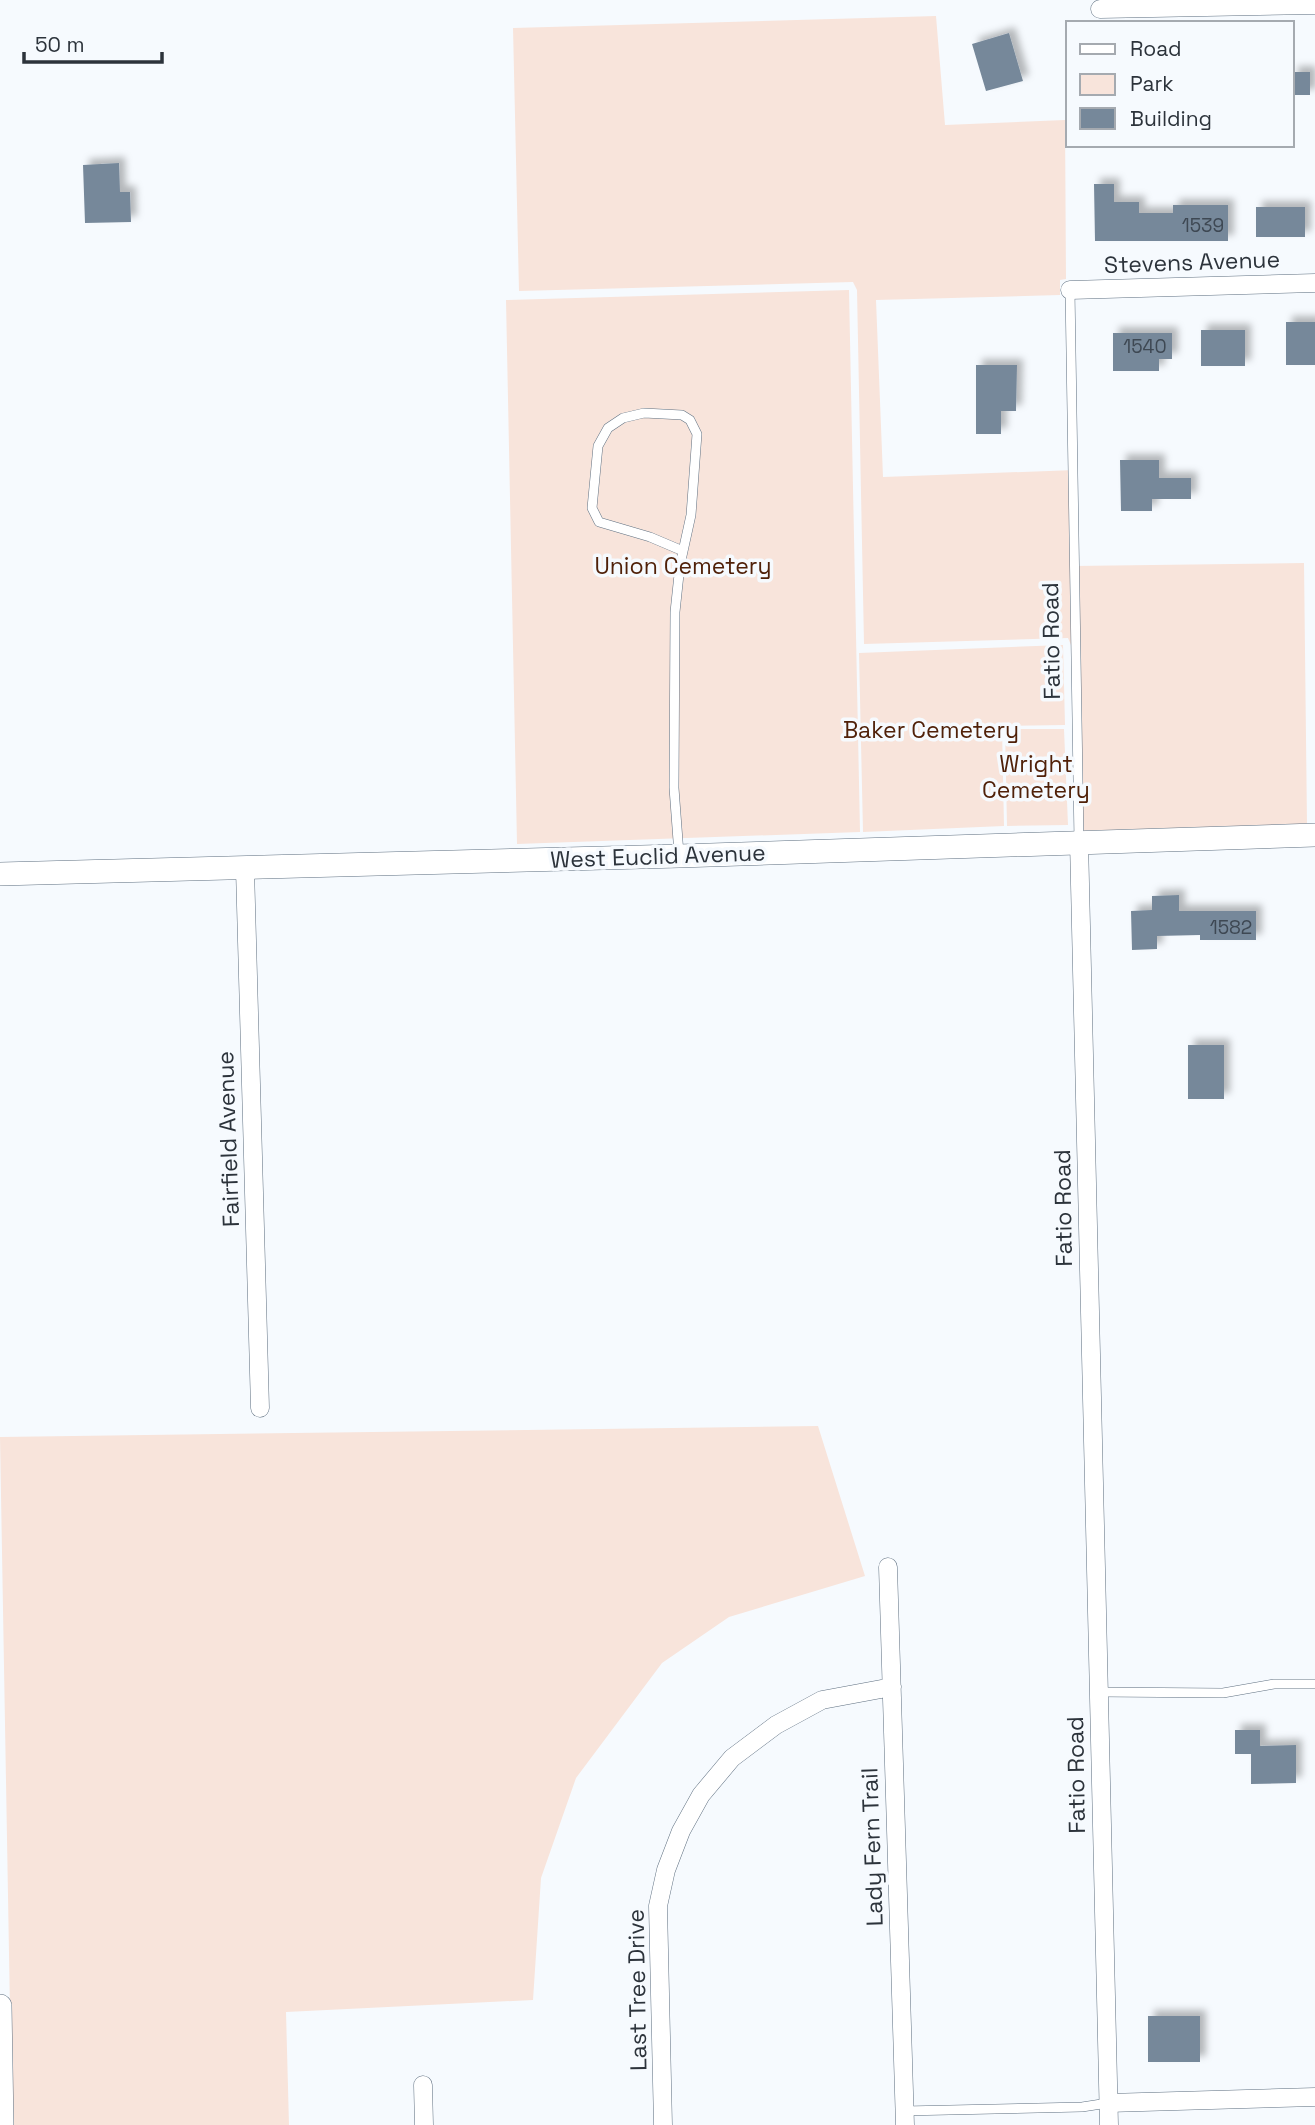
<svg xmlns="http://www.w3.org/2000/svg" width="1315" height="2125" viewBox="0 0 1315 2125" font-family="'Space Grotesk',sans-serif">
<defs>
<filter id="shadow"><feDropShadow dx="6" dy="-6" stdDeviation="3.5" flood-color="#0004"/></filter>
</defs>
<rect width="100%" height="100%" fill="#f6fafe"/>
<path fill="#f8e4db" d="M936,16L945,125L1065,120L1066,279L1060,280V295L876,300L883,477L1075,470L1073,566L1304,563L1307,824L1074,831L1076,824L1071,645L1068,638L864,644L857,290L853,282L519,291L513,28Z
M849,290L860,832L517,844L506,300Z
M1063,645L1065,725L1002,726L1004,826L863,832L859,653Z
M1005,729H1064L1068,825L1007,826Z
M818,1426L865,1576L729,1617L662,1663L576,1778L541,1878L533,2000L286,2012L289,2125H12L0,1437Z"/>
<path fill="#76889a" filter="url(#shadow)" d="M1009,33L1023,81L986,91L972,44Z
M1292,72H1310V95H1292Z
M119,163L120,192H130L131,222L85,223L83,165Z
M1094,184H1114V202H1139V213H1173V205H1228V241H1095Z
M1256,207H1305V237H1256Z
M1286,322H1315V365H1286Z
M1201,330H1245V366H1201Z
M1113,333H1172V359H1159V371H1113Z
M976,365H1017L1016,411H1001V434H976Z
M1120,460H1159V478H1191V499H1152V511H1121Z
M1179,895V911H1256V940H1200V935L1157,936V949L1132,950L1131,911L1152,910V896Z
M1188,1045H1224V1099H1188Z
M1235,1730H1260V1746L1296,1745V1783L1251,1784V1754H1235Z
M1148,2016H1200V2062H1148Z"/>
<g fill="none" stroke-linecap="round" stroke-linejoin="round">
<defs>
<path id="service" d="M1070,290L1079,841
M679,854L674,788L675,612L680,565L691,515L697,434L690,420L682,415L644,413L623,418L608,428L598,446L592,508L599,522L650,537L683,551
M1098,1692L1223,1693L1274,1684H1315
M904,2111L1082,2107L1108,2103"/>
<path id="minor" d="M1100,9L1315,5
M1070,290L1315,283
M1079,841L1109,2125
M245,869L260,1408
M888,1567L905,2125
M423,2085L424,2125
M1108,2103L1315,2097
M663,2125L658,1906L666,1870L681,1831L701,1795L732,1758L776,1725L822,1700L892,1687"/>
<path id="tertiary" d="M0,874L679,856L1315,835
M0,2006L2,2125"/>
</defs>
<use href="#service" stroke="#5f7081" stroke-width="10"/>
<use href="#minor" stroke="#5f7081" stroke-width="19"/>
<use href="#tertiary" stroke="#5f7081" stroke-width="24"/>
<use href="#service" stroke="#fff" stroke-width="9"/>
<use href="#minor" stroke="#fff" stroke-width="18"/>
<use href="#tertiary" stroke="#fff" stroke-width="23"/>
</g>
<g text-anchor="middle" stroke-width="7" stroke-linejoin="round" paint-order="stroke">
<g font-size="19" fill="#3e4853">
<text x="1203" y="232">1539</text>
<text x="1145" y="353">1540</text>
<text x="1231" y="934">1582</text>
</g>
<g font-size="23" fill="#2c333b" stroke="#f6fafe">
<text transform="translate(1192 262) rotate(-2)" y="8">Stevens Avenue</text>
<text transform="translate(1051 641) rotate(-91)" y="8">Fatio Road</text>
<text transform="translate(658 856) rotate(-2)" y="8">West Euclid Avenue</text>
<text transform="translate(228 1139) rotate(-92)" y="8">Fairfield Avenue</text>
<text transform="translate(1063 1208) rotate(-91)" y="8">Fatio Road</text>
<text transform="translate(1076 1775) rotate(-91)" y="8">Fatio Road</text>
<text transform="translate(872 1847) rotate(-92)" y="8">Lady Fern Trail</text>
<text transform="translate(637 1990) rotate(-91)" y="8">Last Tree Drive</text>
</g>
<g font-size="23" fill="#502109" stroke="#f6fafe">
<text x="683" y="574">Union Cemetery</text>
<text x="931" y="738">Baker Cemetery</text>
<text x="1036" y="772">Wright<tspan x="1036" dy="26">Cemetery</tspan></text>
</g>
</g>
<rect x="1066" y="21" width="228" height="126" fill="#f6fafe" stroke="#a5aab0" stroke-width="2"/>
<rect x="1080" y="44" width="35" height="10" fill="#ffffff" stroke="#a5aab0" stroke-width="2"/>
<text x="1130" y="56" font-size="21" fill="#2c333b">Road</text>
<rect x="1080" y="74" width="35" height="21" fill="#f8e4db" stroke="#a5aab0" stroke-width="2"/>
<text x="1130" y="91" font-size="21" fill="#2c333b">Park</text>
<rect x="1080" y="108" width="35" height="21" fill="#76889a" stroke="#a5aab0" stroke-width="2"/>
<text x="1130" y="126" font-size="21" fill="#2c333b">Building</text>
<path d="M24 52v10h138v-10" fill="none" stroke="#2c333b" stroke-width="3.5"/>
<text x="35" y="52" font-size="21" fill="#2c333b" stroke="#f6fafe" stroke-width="5" paint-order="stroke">50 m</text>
</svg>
